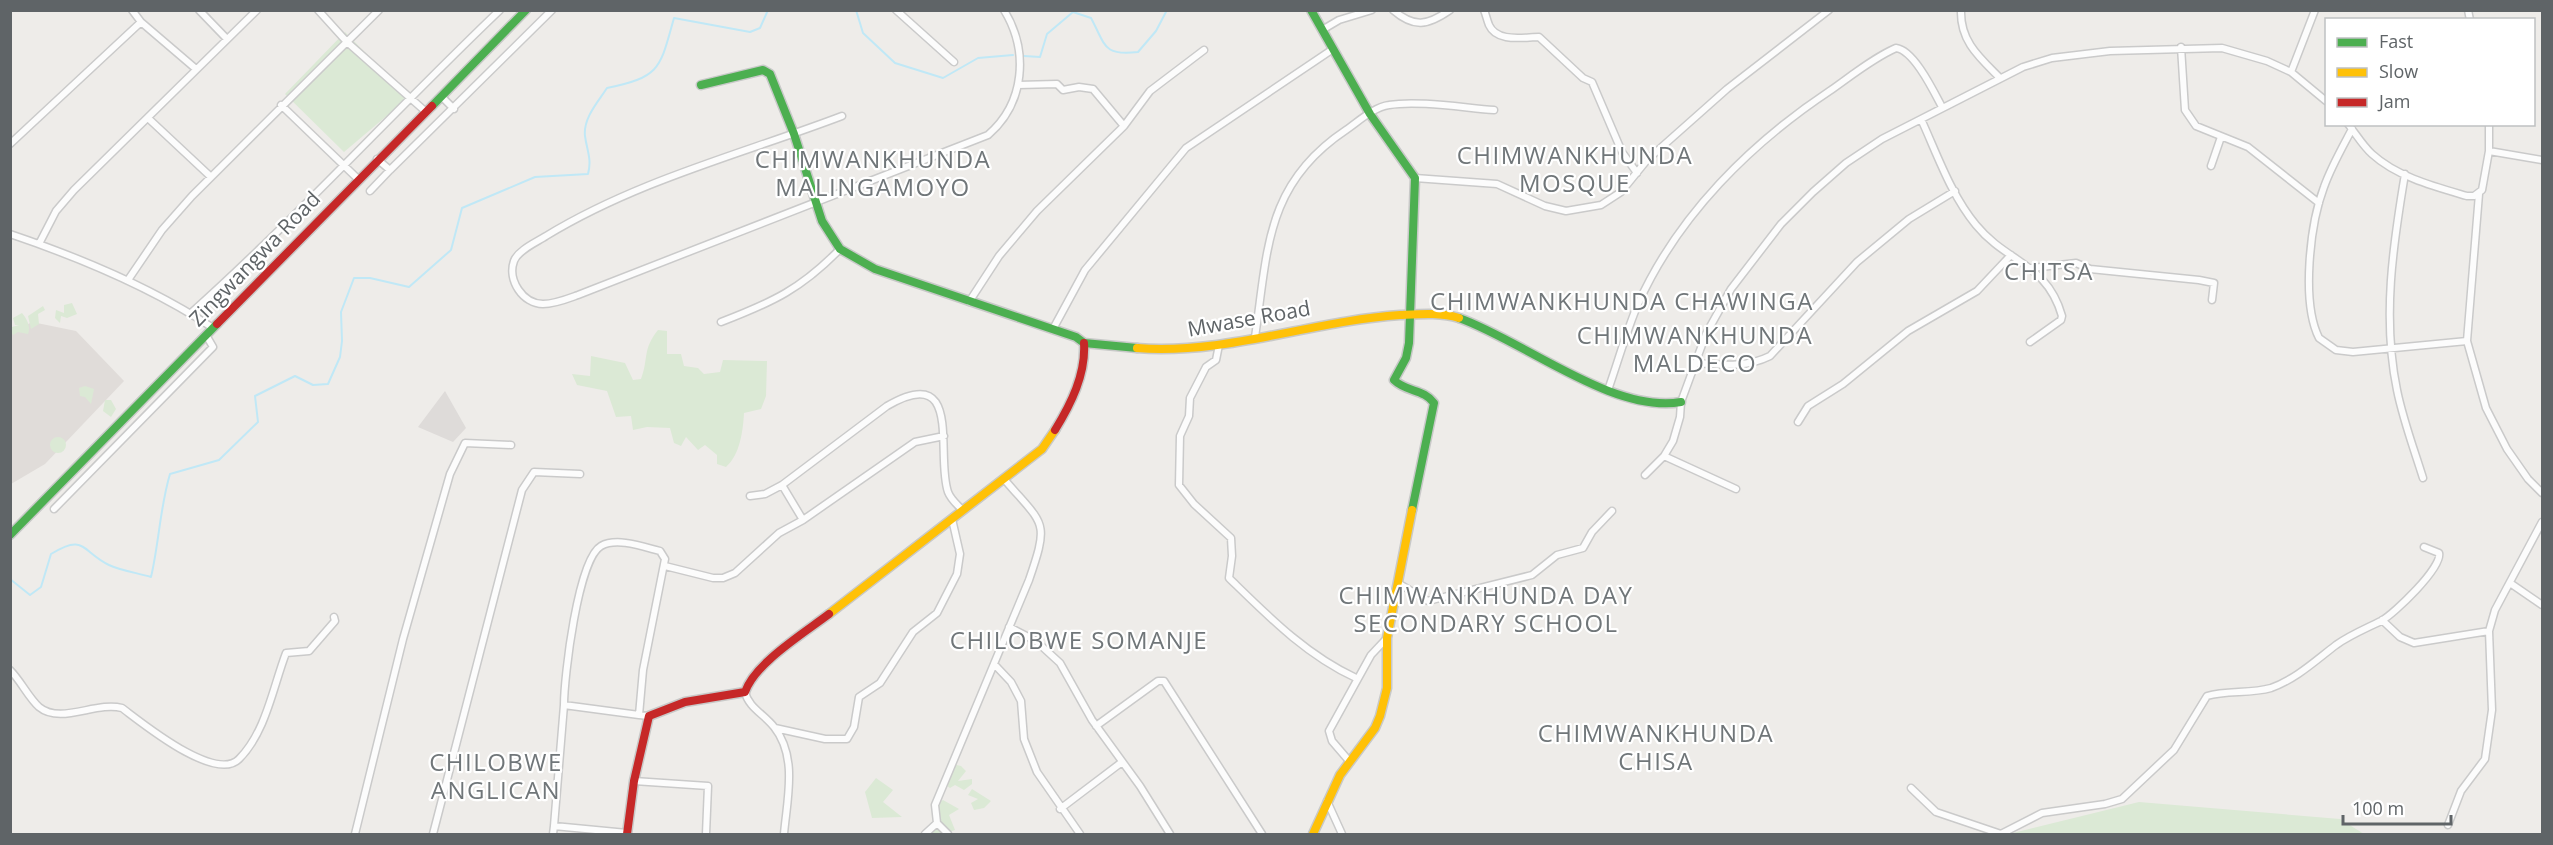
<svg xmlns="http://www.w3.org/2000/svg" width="2553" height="845" viewBox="0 0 2553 845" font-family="'Open Sans',sans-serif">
<rect width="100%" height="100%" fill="#eeece9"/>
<path fill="#dedbd9" d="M445,391L466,428L453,442L418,427Z"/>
<path fill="#e0dcd9" d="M32,322L76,331L124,381L45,464L11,484V333Z"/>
<path fill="#dbe9d5" d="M345,32L409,97L344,152L285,94Z
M72,303L77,314L67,318L61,316L60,323L55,318L56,310L64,313V305Z
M43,306L45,310L38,314L39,324L31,329L28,316Z
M22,313C27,319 31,327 28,334L18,332L13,335L11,331L12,327L19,325H15L13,318Z
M658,330L667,331V354H681L684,366L698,368L704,374L720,372L723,360L767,361L766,396L761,409L744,413C743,431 740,455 726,467L717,464V455L705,445L698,450L686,437L681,446L674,443L670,428L647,427L633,430L631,416L616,417L607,391L577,385L572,374L590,376L591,356L625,363L633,380L641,379C649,358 642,350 658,330Z
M85,386L94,389L91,404L85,397L80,396L79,388Z
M105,400H111L116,409L111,417L103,411Z
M50 445a8 8 0 1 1 16 0a8 8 0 1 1-16 0Z
M952,764L961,766L966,771L958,781L972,779V784L964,790L955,785L950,788L943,783L944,772Z
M876,778L893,790L883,802L902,817L872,818L865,792Z
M972,789L991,801L984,808L974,810L971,803L978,799L968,795Z
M943,800L959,809L949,815L955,830L944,834H927L938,828L945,833L936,804Z
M2139,802L2340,819L2364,834H2009Z"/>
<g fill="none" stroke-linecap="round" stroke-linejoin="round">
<path stroke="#c0e8f6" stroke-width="2" d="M856,10L863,33L895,63L943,78L978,58L1013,55
M1024,56L1040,57L1047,34L1073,12L1091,18C1106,46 1103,56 1138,52L1156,31L1167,10
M10,579L30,595L41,587L51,554C85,533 81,551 109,565C122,571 138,573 151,577C159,543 160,507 170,474L219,460L258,422L255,396L295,376L313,385L328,384L340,357L342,341L341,312L354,278H370L409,287L451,250L462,208L535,177L588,174C592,159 587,151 585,136C583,118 598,102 607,88C661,77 660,68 674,18L750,32L760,28L768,10"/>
<defs>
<path id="street" d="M132,10L141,22L196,69
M199,10L227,39
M318,10L347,42L425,111
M896,10L954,62
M1393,10C1414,28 1427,26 1450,10
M1484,10C1486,15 1487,20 1489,25C1497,43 1524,37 1539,37L1583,78L1592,82L1622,152L1637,173
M1961,10C1960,41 1979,57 1999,77
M2468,10L2470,20
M1322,30L1339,20L1372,10
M2181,47L2185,110L2196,126L2248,147L2319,203
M2291,72L2315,10
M1018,85L1057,84L1063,90L1079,87L1093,89L1124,126
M441,96L454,109
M281,105L358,179
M842,116C742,154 638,180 546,236C537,242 518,250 514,261C507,280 523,304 543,304C555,304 567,299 578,295L988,135C1025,103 1029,51 1004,10
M149,119L211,177
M1921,119C1937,154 1951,195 1976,225C2007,263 2047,263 2062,316L2061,320L2030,342
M2348,124C2356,134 2363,146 2372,154C2397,177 2436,187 2467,196H2474L2482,190L2489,151V124
M2352,129C2342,148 2331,167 2324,187C2310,224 2301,302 2319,338L2336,350L2353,352L2467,341
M10,144L141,22
M2489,151L2542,160
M2211,166L2221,137
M390,170L552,10
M2405,174C2393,245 2382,318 2397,390C2403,420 2414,449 2423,478
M1415,178L1497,184L1545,206L1566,211L1601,205L1621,192L1647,160L1727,89L1829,10
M370,191L390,170L377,159
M2479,194L2467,341L2486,408L2507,449L2528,479L2542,493
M10,234C81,258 151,287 213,328
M39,244L56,211L74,190L257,10
M2032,268L2076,263L2090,269L2199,280L2214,283L2212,300
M128,280L162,230L192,196L379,10
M969,302L999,256L1037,211L1124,126L1150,91L1204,50
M191,313C298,217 395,110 500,10
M721,322C773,302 801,289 840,249
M1053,329L1085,270L1186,148L1333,49
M1255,337C1268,250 1265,184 1346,130C1359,121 1374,107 1389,105C1417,100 1465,108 1494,110
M1219,345L1216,360L1206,367L1190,398L1189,416L1180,436L1179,485L1194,504L1231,538L1232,556L1229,578C1268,616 1306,655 1356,678
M1696,363C1722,365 1746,368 1770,356L1857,262L1909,219L1955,191
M1608,390C1618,362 1626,332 1638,304C1678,215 1751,143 1831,90C1851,76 1873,58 1896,48C1914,50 1934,92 1942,107
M1798,422L1808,406L1843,384L1908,331L1977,291L2011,255
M1664,456L1736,489
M1645,475L1664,456L1673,441L1680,417L1681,402L1706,334L1731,289L1781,224L1813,192L1846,163L1882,139L2023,67L2052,58L2110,51L2222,48L2267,61L2291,72L2326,101
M782,485L803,520
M750,496L765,494L782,485L887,406C964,361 935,455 948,492C951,500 958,505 963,511
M54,509L213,347L206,335
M665,566L713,578H723L735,573L779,533L803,520L915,442L944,436
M1398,583L1428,601L1532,575L1557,555L1583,548L1592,532L1612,511
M2510,583L2542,605
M2382,620L2400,637L2414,643L2489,631L2492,710L2485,759L2461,791L2448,825
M1009,627L1036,641L1060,663L1092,720L1140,786L1170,834
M2489,631L2495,610L2542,522
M994,664L1011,682L1021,701L1024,739L1037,772L1080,834
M10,670C21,681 28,697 39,707C61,725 96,701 122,708C141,722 215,783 239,759C266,732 273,687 286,653L309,651L335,621L334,617
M745,692C748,707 765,715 774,727C798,757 787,799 784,834
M639,715L643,670L665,559L660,551C644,547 617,537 601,546C578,559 564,677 564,705L639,715L649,716
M1096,726L1158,681H1164L1262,834
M775,728L825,739H847L854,727L859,697L880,683L913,632L937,613L957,574L960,554L952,519
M1350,762L1332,741L1329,731L1371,655L1387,638
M634,781L708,786L706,834
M1911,788L1936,812L2001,834
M1327,801L1342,834
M1060,809L1122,762
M554,826L564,705
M355,834L403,639L450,474L465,443L511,445
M433,834L522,490L534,472L580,474
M553,834L554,826L627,833
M925,834L937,823
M948,834L937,823L935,805L1029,580C1050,519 1044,526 1004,479
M2001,834L2042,813L2105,804L2122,799L2174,750L2207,696C2227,690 2250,694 2271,688C2296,679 2315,661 2336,645C2350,635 2365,629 2381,621C2394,614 2443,567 2439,553L2424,547"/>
<path id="fast" d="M1311,10L1370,114L1415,178L1409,343L1406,358L1394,380C1406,392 1424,389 1434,403L1412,510
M701,85L763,70L770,74L794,134L822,221L840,249L875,269L1076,337L1084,343L1137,348
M432,106L526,10
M1459,318C1524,341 1613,414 1681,402
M10,535L217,324"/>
<path id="slow" d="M1137,348C1226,355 1311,321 1400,315C1419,314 1441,312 1459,318
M829,614L1042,449L1055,430
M1313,834L1340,775L1375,728L1380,716L1387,688V638L1412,510"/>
<path id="jam" d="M217,324L432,106
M1055,430C1071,404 1086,374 1084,343
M627,834L634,781L649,716L685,702L745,692C755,663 804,633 829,614"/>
</defs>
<use href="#street" stroke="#cacaca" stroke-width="9"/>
<use href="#fast" stroke="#c8c9c8" stroke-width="11"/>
<use href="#slow" stroke="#c8c9c8" stroke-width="11"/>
<use href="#jam" stroke="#c8c9c8" stroke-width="11"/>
<use href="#street" stroke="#fcfcfc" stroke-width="6"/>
<use href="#fast" stroke="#4caf50" stroke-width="8"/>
<use href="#slow" stroke="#ffc107" stroke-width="8"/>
<use href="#jam" stroke="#c62828" stroke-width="8"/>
</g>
<g text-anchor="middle" stroke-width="4.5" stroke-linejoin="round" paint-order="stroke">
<g font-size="21" fill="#5f6467" stroke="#fff">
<text transform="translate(255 259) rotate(-46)" y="7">Zingwangwa Road</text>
<text transform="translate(1249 319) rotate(-10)" y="7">Mwase Road</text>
</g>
<g font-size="24" letter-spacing="1.5" fill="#707679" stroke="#fff">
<text x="1575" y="164">CHIMWANKHUNDA<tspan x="1575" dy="28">MOSQUE</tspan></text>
<text x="873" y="168">CHIMWANKHUNDA<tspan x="873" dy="28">MALINGAMOYO</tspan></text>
<text x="2049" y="280">CHITSA</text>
<text x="1622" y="310">CHIMWANKHUNDA CHAWINGA</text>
<text x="1695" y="344">CHIMWANKHUNDA<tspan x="1695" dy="28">MALDECO</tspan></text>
<text x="1486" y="604">CHIMWANKHUNDA DAY<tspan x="1486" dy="28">SECONDARY SCHOOL</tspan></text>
<text x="1079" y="649">CHILOBWE SOMANJE</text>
<text x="1656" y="742">CHIMWANKHUNDA<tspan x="1656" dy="28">CHISA</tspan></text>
<text x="496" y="771">CHILOBWE<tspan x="496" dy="28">ANGLICAN</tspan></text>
</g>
</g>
<rect width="2553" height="845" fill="none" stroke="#5f6467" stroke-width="24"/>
<rect x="2325" y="18" width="210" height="108" fill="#ffffff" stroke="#bfc1c2" stroke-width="1.5"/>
<rect x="2337" y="38" width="30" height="9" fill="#4caf50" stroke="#bfc1c2" stroke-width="1.5"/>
<text x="2379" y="48" font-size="18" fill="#5f6467">Fast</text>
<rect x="2337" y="68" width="30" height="9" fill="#ffc107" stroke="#bfc1c2" stroke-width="1.5"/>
<text x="2379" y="78" font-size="18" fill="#5f6467">Slow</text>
<rect x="2337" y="98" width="30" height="9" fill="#c62828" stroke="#bfc1c2" stroke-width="1.5"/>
<text x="2379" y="108" font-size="18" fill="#5f6467">Jam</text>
<path d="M2343 815v9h108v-9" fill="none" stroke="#5f6467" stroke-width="3"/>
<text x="2352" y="815" font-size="18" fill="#5f6467" stroke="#ffffff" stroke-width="4.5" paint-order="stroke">100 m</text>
</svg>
